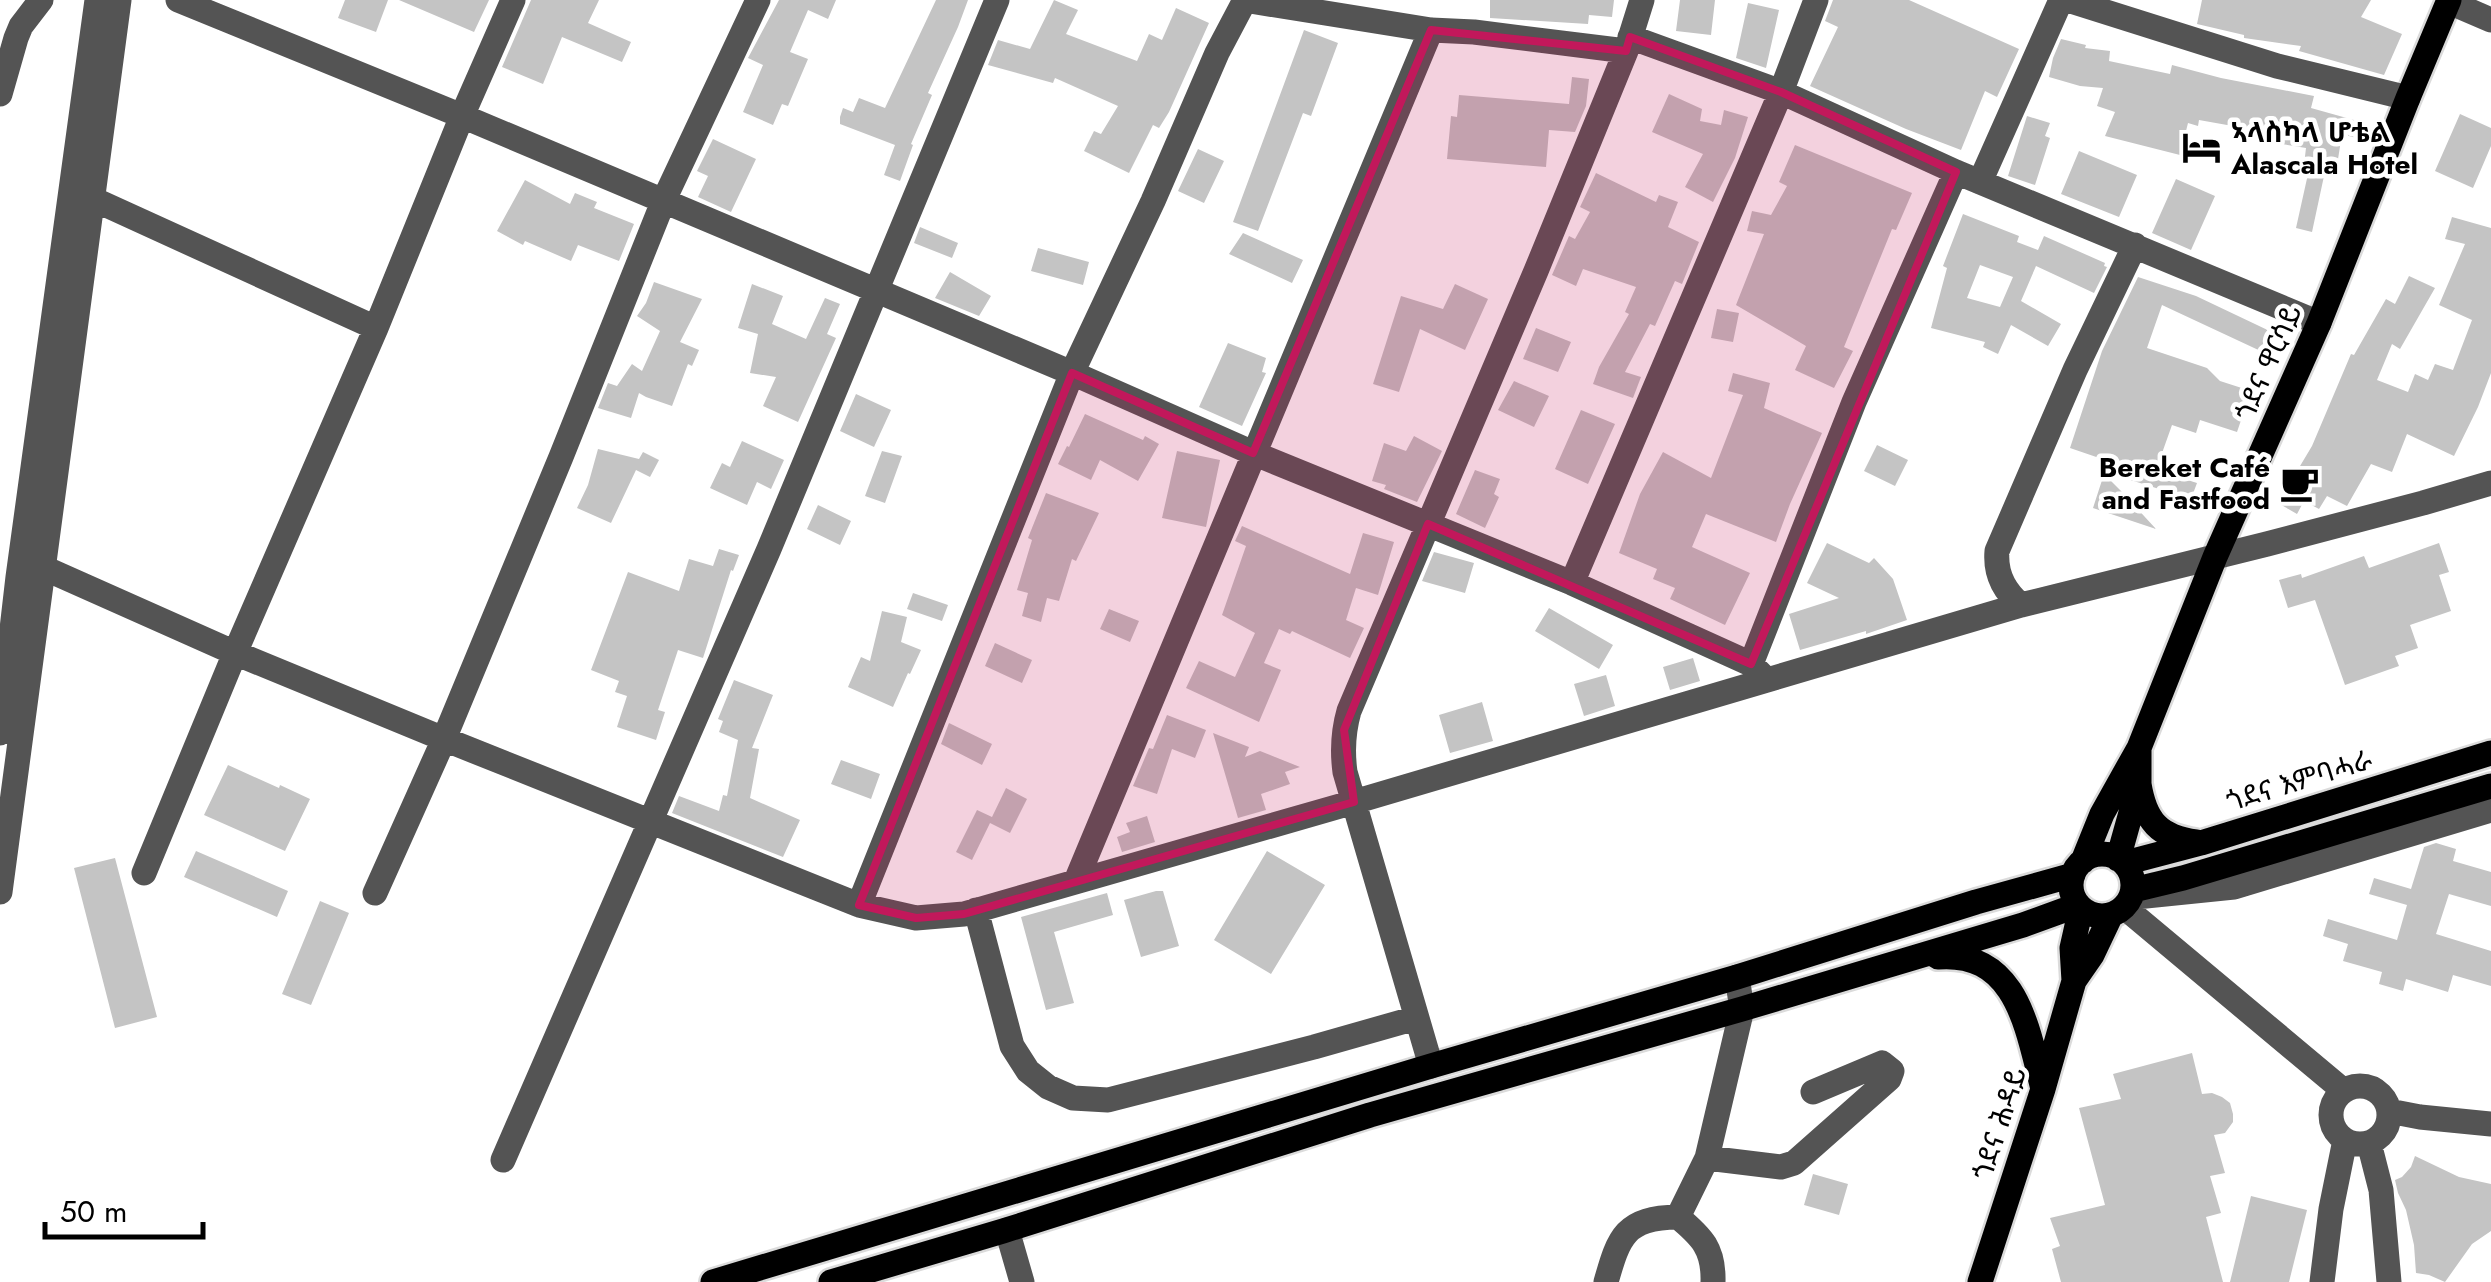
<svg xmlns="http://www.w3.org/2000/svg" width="2491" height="1282" viewBox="0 0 2491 1282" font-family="Jost,'Noto Sans Ethiopic',sans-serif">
<rect width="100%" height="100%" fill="#fff"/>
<path fill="#c4c4c4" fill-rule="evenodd" d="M345,0H388L376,32L338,18Z
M399,0H489L474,32Z
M531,0H599L588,23L631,42L622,62L562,37L543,84L502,67Z
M779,0H836L828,19L808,10L790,52L808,59L788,106L782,104L773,125L743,112L763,65L748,58Z
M936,0H968L958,27L928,93L932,95L911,144L913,145L900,181L884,175L895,145L840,124V117L843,108L853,112L859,98L885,108Z
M1054,0L1078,10L1066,34L1137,61L1149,34L1162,40L1176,8L1209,23L1169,112L1159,128L1153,125L1129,173L1084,151L1094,131L1101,134L1118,106L1055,78L1053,83L988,65L998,40L1030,49Z
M1490,0H1614L1612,17L1589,15L1588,24L1490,18Z
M1680,0H1715L1711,35L1676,31Z
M1833,0H1909L2019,49L1997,97L1985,91L1961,150L1906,129L1810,86L1838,27L1825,21Z
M2202,0H2371L2361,17L2402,34L2384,75L2299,51L2301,46L2244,38V35L2197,24Z
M1748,3L1779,10L1766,68L1736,58Z
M1304,30L1338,43L1311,116L1303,113L1258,231L1233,222Z
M2061,39L2086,45L2085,48L2110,51L2109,61L2170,74L2172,65L2221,78L2314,96L2311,108L2361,122L2356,138L2342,134L2335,178L2324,176L2312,232L2296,228L2308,174L2303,173L2306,148L2270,142L2272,133L2199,120L2198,126L2188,123L2180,155L2105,136L2115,112L2097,106L2103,88L2080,86L2049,77L2053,58Z
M1572,77L1589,79L1586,106L1575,132L1549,130L1546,167L1447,159L1451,116L1457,117L1459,95L1569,104Z
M1669,94L1702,109L1700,121L1721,125L1724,110L1748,117L1735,158L1713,202L1685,187L1703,154L1652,132Z
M2460,114L2491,128V146L2473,188L2435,171Z
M2027,116L2050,123L2045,136L2050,138L2035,185L2008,176Z
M713,139L756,159L731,212L698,197L708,176L697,171Z
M1795,145L1912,193L1896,230L1892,229L1844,347L1853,351L1834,388L1795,370L1806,346L1736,305L1764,234L1747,231L1752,211L1771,215L1787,186L1779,182Z
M1198,149L1224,161L1204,203L1178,191Z
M2079,151L2137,175L2119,217L2061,194Z
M1596,173L1656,202L1659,195L1678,202L1668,227L1699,242L1682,284L1675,281L1655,326L1650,324L1625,372L1641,377L1633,398L1593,384L1599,367L1629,314L1625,312L1636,287L1583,269L1576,286L1552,275L1569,236L1575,239L1590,212L1580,207Z
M2176,179L2215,196L2191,250L2152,233Z
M525,180L570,204L575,193L597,202L594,208L634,224L619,261L578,245L571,261L525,241L523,245L497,231Z
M1963,214L2019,236L2017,242L2038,250L2044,236L2105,263L2104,266L2107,267L2094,293L2036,266L2021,301L2061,324L2048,346L2011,325L1998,354L1983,347L1985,342L1931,328L1947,268L1943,266ZM1980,265L2013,277L2000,307L1967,298Z
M2452,217L2491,228V373L2478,407L2454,456L2407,434L2392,472L2371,464L2347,506L2327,496L2319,509L2304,501L2297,514L2278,503L2312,446L2351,354L2354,355L2386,299L2395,304L2409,276L2435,288L2400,349L2392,344L2377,380L2408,392L2415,374L2428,380L2435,364L2453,370L2472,320L2439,305L2465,244L2445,239Z
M920,227L958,243L952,258L914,243Z
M1243,233L1303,260L1292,283L1229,254Z
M1038,248L1089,262L1083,285L1031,271Z
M950,272L991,296L979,316L935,298Z
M2138,277L2196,296L2276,334L2267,354L2162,305L2147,348L2207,368L2220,381L2251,391L2237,432L2200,420L2196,433L2172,425L2156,470L2197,483L2191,499L2105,472L2108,461L2070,448L2102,351Z
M654,282L702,299L680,342L699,350L692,366L688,364L672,406L646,397L639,393L631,418L598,408L608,383L617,386L632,364L642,371L660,331L637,316L646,303Z
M752,284L783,296L772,324L806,339L825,298L840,304L827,334L836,338L798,422L763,406L776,377L750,373L758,334L738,328Z
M1455,284L1488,299L1465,350L1420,329L1399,392L1373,384L1401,296L1443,309Z
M1717,309L1739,313L1733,342L1711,338Z
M1536,328L1571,342L1558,372L1523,359Z
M1228,343L1266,358L1262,372L1266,373L1242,426L1199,407Z
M1733,373L1770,383L1764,408L1822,433L1790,504L1776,542L1706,514L1692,547L1750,573L1725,625L1670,599L1675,588L1653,579L1657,569L1619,553L1640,494L1663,452L1711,478L1743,395L1728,391Z
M1514,381L1549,396L1534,427L1498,410Z
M856,394L891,410L874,447L840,431Z
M1581,410L1615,424L1588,484L1555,469Z
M1085,414L1143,440L1145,436L1159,444L1138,481L1100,460L1091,480L1058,464L1067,446L1069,447Z
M1414,436L1442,451L1417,502L1384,489L1386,485L1372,481L1384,443L1406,451Z
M742,441L784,460L771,489L757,482L747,505L710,488L722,463L730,467Z
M1877,445L1908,460L1895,486L1864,471Z
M598,449L639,459L643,452L659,460L650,477L636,470L611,523L577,508L588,485Z
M882,451L902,456L885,503L865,496Z
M1177,451L1220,460L1206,527L1162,518Z
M1475,470L1500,479L1494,494L1499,497L1485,528L1456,514Z
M2104,474L2121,491L2156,529L2093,508Z
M1046,493L1099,513L1076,561L1072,559L1059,601L1047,598L1041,622L1022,616L1028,593L1017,590L1032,540L1028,538Z
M818,505L851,521L840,545L807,529Z
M1242,526L1350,574L1363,533L1394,542L1378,595L1356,588L1346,620L1364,628L1350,658L1292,631L1290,634L1279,629L1264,663L1281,670L1259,722L1186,688L1199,661L1235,677L1255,633L1222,615L1246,546L1235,541Z
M1827,543L1869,563L1874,558L1893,579L1907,620L1866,634V631L1800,650L1789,614L1839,598L1807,583Z
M2439,543L2449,572L2439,575L2451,611L2410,625L2418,648L2395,656L2399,666L2345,685L2315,600L2288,608L2279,580L2301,574L2302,578L2364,556L2369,568Z
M719,549L739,555L733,571L731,570L703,658L678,650L658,710L665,712L656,740L617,727L627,696L615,692L619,681L591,670L628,572L679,591L689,559L713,566Z
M1434,552L1474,563L1465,593L1422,581Z
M913,593L948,605L942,621L907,609Z
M1549,608L1613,645L1599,669L1535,631Z
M1109,609L1139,621L1130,642L1100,629Z
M882,611L907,617L901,642L921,650L910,674L908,673L893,707L848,687L861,657L870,661Z
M995,643L1032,660L1022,683L985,666Z
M1693,658L1700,681L1670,690L1663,667Z
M1606,675L1615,706L1584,716L1574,684Z
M734,680L773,695L752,748L759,749L750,798L800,820L783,857L672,813L679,796L719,811L723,795L727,796L738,740L719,732L723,721L718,719Z
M1482,702L1493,741L1450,753L1439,715Z
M1167,715L1206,730L1195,758L1172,749L1157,794L1133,786L1149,748L1153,749Z
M949,723L992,744L982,765L941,744Z
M1213,733L1249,747L1245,757L1260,751L1300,767L1285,772L1290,784L1261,794L1266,810L1238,818Z
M841,760L880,774L871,799L831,784Z
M228,765L279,788L280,785L310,799L285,851L204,815Z
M1006,788L1027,799L1010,833L990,823L972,860L956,852L977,810L992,817Z
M1147,816L1155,842L1122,852L1117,837L1130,832L1126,823Z
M2436,843L2456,849L2453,861L2491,872V906L2449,894L2436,934L2491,951V986L2453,975L2448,992L2406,979L2403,991L2379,984L2382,972L2343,961L2348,944L2323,936L2328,919L2397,940L2407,905L2369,894L2374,878L2411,889L2424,847Z
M196,851L288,891L277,917L184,877Z
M1267,851L1325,885L1271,974L1214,940Z
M115,858L157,1017L115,1028L74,868Z
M1156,891H1163L1179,946L1141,957L1124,900Z
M1107,893L1113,915L1054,932L1074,1003L1046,1010L1021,917Z
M320,901L349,913L311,1005L282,994Z
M2192,1053L2202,1094L2212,1093L2222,1097L2230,1103L2233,1114V1122L2225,1133L2214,1135L2225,1173L2210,1176L2221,1213L2206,1217L2223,1282H2061L2052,1249L2060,1246L2050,1218L2105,1205L2079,1108L2121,1099L2113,1074Z
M2415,1156L2459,1177L2491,1184V1231L2472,1244L2445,1282L2429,1275L2416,1273L2414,1245L2406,1210L2398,1193L2395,1180L2402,1177L2411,1167Z
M1813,1174L1848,1184L1839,1215L1804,1205Z
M2251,1196L2307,1210L2289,1282H2230Z"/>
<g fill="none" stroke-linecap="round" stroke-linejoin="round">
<defs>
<path id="major" d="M2139,784C2145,821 2159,837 2196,842
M2071 885a31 31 0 1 1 62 0a31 31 0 1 1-62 0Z
M2118,859L2139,784V748
M2083,861L2102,814L2139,748L2215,557L2319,323L2408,98L2449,0
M2125,863L2201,843L2491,753
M2133,890L2183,878L2491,786
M1938,957C2016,951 2027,1027 2042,1085
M2074,981L2092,955L2111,915
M713,1282L1431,1066L1737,977L1976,902L2073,875
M831,1282L1003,1231L1370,1115L1742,1009L2023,925L2078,905
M1980,1282L2043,1089L2074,981L2072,948L2081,908"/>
</defs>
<use href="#major" stroke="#dbdbdb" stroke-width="30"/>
<path stroke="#545454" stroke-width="25" d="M178,0L462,116L1072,373L1253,453L1572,583L1751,664L1767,680
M1244,0L1431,30L1474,32L1626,51
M2068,0L2277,66L2408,98
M2449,2L2491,20
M1630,37L1781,92L1956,172L2319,323
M0,94L16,38L21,26L41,0
M1980,182L2061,0
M93,199L376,328
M44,568L235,653L444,739L859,905L916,918L964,914L1354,802L2021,605L2267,544L2423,503L2491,483
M1572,583L1781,92L1816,0
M2021,605C2004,591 1995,574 1997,551L2075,370L2135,245
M1751,664L1854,402L1956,172
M0,733L18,577L97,0
M144,873L235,653L376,328L462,116L513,0
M1076,881L1431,30
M0,892L119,0
M375,893L444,739L561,457L663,202L758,0
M2136,897L2234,887L2491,810
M859,905L1072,373L1153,201L1217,53L1245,0
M2124,907L2344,1091
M976,910L1012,1046L1028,1071L1048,1087L1073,1098L1108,1100L1314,1047L1416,1018
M1431,1066L1345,772C1342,750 1343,732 1349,711L1536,271L1626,51L1642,0
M2331 1115a29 29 0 1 1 58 0a29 29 0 1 1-58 0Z
M2389,1111L2420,1117L2491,1124
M2369,1143L2381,1190L2389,1282
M1707,1158L1781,1167L1794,1163L1889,1079L1892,1071L1882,1063L1813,1092
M503,1160L769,549L997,0
M1678,1217L1707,1158L1742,1009L1737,977
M1007,1230L1022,1282
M1606,1282C1619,1236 1625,1218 1678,1217C1702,1237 1714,1249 1713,1282
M2322,1282L2331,1209L2345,1140"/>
<use href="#major" stroke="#000" stroke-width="25"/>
</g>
<path fill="#c2185b" fill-opacity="0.2" stroke="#c2185b" stroke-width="8" stroke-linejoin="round" d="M1431,30L1626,51L1630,37L1781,92L1956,172L1751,664L1428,524L1344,730L1354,802L964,914L916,918L859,905L1072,373L1253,453Z"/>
<defs>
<symbol id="hotel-bare" viewBox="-9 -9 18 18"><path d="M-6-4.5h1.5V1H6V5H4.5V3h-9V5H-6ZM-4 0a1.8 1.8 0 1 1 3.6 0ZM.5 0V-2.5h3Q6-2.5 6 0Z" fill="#000" stroke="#fff" stroke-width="2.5" paint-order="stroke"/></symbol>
<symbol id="cafe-bare" viewBox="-9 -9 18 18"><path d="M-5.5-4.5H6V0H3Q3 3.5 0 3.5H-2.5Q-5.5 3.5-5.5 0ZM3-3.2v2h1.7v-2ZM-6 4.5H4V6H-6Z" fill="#000" stroke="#fff" stroke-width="2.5" paint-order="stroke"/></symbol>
</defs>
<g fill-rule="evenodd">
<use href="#hotel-bare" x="2174" y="120" width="55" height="55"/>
<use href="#cafe-bare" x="2272" y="456" width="55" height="55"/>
</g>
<g text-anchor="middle" stroke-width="9" stroke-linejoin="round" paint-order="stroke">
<g font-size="28" font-weight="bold" fill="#000" stroke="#fff" text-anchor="start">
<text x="2231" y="142">ኣላስካላ ሆቴል<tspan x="2231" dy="32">Alascala Hotel</tspan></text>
<text x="2270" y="477" text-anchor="end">Bereket Café<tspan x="2270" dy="32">and Fastfood</tspan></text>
</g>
<g font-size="28" fill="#000" stroke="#fff">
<text transform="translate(2268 362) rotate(-66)" y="10">ጎደና ዋርሳይ</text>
<text transform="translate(2299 780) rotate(-17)" y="10">ጎደና እምባሓራ</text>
<text transform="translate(1999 1123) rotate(-72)" y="10">ጎደና ሕዳይ</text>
</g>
</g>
<path d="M45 1222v15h158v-15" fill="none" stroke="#000000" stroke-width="5"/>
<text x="60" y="1222" font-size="30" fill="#000000" stroke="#ffffff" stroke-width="8" paint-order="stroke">50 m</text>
</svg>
